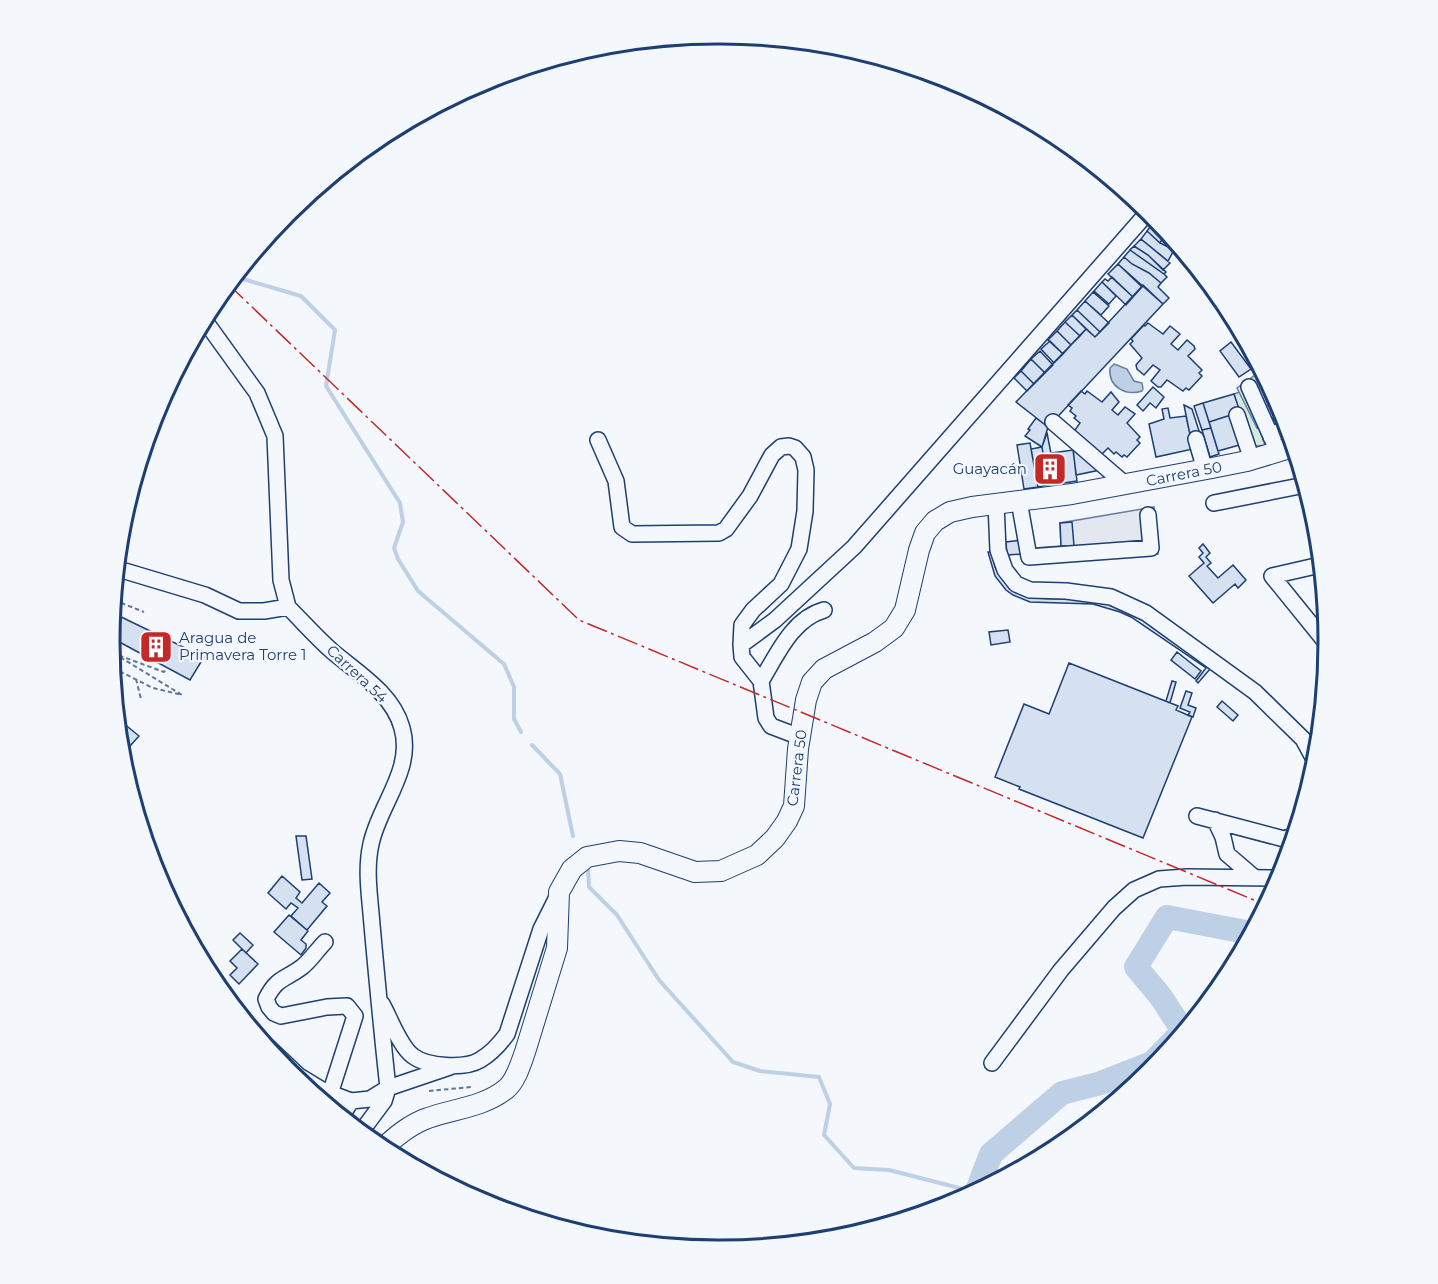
<svg xmlns="http://www.w3.org/2000/svg" width="1438" height="1284" viewBox="0 0 1438 1284" font-family="Montserrat,sans-serif">
<rect width="100%" height="100%" fill="#f4f7fb"/>
<path fill="#d7e8df" stroke="#687fa3" stroke-width="1.5" d="M1240,392L1257,428L1259,427L1265,445L1250,447L1234,394Z"/>
<path fill="#e3e8f0" stroke="#687fa3" stroke-width="1.5" d="M1258,373L1276,399L1265,407L1269,420L1257,428L1237,388Z
M1154,507L1158,554L1024,564L1022,549L1061,546L1060,523Z"/>
<path fill="#bed0e5" stroke="#687fa3" stroke-width="1.5" d="M1114,364L1127,369L1134,381L1142,383L1143,389L1142,391C1127,396 1108,388 1110,368Z"/>
<g fill="none" stroke-linecap="round" stroke-linejoin="round">
<path stroke="#bed0e5" stroke-width="4" d="M237,274L243,279L301,296L335,330L326,386L400,503L403,522L394,548L398,559L418,591L504,664L514,687V719L521,732
M532,745L560,774L573,836
M588,866L589,887L617,915L659,980L733,1062L760,1071L819,1077L830,1104L824,1135L854,1168L889,1170L975,1192"/>
<path stroke="#bed0e5" stroke-width="24" d="M977,1191L991,1154L1062,1093L1101,1083L1152,1063L1183,1031L1161,997L1136,967L1167,917L1251,933"/>
</g>
<path fill="#d5e0f0" stroke="#1d3f73" stroke-width="1.5" d="M1155,221L1166,232L1160,243L1147,231Z
M1147,231L1160,243L1174,250L1168,261L1141,239Z
M1166,232L1187,256L1185,258L1176,250L1160,243Z
M1141,239L1170,263L1163,270L1148,255L1134,246Z
M1134,246L1148,255L1166,272L1164,274L1130,250Z
M1130,250L1164,274L1167,277L1161,283L1149,273L1132,264L1124,257Z
M1124,257L1132,264L1149,273L1161,283L1158,287L1169,298L1163,304L1118,264Z
M1118,264L1142,287L1133,297L1108,274Z
M1112,277L1133,297L1126,305L1102,282L1105,279L1108,281Z
M1102,282L1116,296L1109,304L1094,291Z
M1143,285L1163,304L1048,427L1016,402L1086,329L1095,337Z
M1093,292L1109,306L1101,315L1085,301Z
M1085,301L1109,323L1100,332L1077,310Z
M1077,310L1100,332L1095,337L1072,315Z
M1072,315L1086,329L1080,336L1065,322Z
M1065,322L1080,336L1071,345L1057,331Z
M1148,323L1163,334L1170,326L1180,334L1171,344L1178,350L1187,340L1194,346L1195,349L1188,356L1202,370L1199,373L1202,376L1189,390L1186,388L1183,391L1167,380L1161,387H1158L1151,381L1160,370L1153,365L1144,375L1137,369L1136,365L1142,358L1130,344L1133,341L1131,339L1144,325L1145,326Z
M1057,331L1071,345L1063,354L1048,340Z
M1050,341L1063,354L1054,363L1041,349Z
M1231,342L1251,369L1239,377L1220,351Z
M1247,344L1257,362L1255,363L1243,346Z
M1040,351L1053,365L1045,373L1031,359Z
M1031,359L1045,373L1034,384L1021,371Z
M1021,371L1034,384L1027,391L1014,378Z
M1153,387L1164,397L1156,408L1150,403L1143,411L1137,405Z
M1081,391L1085,394L1087,391L1102,402L1111,392L1119,402L1112,410L1118,415L1125,407L1135,414L1127,423L1140,437L1137,440L1140,443L1127,457L1124,455L1122,457L1116,452L1114,454L1108,448L1102,454L1077,433L1075,430L1080,423L1074,418L1076,416L1070,411L1072,408L1068,405Z
M1234,394L1240,412L1209,422L1203,403Z
M1203,403L1211,428L1202,430L1194,406Z
M1184,405L1192,409L1201,437L1191,440Z
M1168,408L1170,418L1186,416L1193,449L1156,457L1149,424L1164,419L1162,409Z
M1282,411L1286,422L1279,427L1273,418Z
M1234,414L1243,444L1218,451L1209,422Z
M1036,418L1048,427L1042,447L1025,436L1030,430L1028,429Z
M1211,428L1219,454L1210,457L1202,430Z
M1047,433L1057,484L1048,485L1042,447Z
M1030,443L1038,487L1024,489L1017,445Z
M1042,447L1048,485L1038,487L1031,449Z
M1073,448L1100,470L1076,475Z
M1073,450L1077,481L1057,484L1052,453Z
M1072,522L1074,546H1061L1060,523Z
M1021,540L1023,554L1007,555L1006,542Z
M1203,544L1210,553L1206,557L1211,563L1207,566L1218,578L1233,565L1246,580L1238,588L1235,584L1213,603L1189,576L1204,563L1199,557L1203,553L1199,548Z
M988,552H992L995,567L1003,580L1015,592L1030,598L1094,600L1110,604L1133,613L1211,668L1198,683L1196,681L1206,668L1131,617L1120,612L1093,604L1030,602L1013,595L1006,590L995,576Z
M113,613L204,657L190,680L110,637Z
M1008,630L1010,642L991,645L989,632Z
M1177,652L1201,671L1195,679L1171,660Z
M1069,663L1178,706L1176,710L1192,717L1143,838L1019,789L1020,787L995,777L1024,704L1049,714Z
M1172,681L1176,682L1170,703L1166,701Z
M1186,691L1192,693L1188,705L1196,708L1193,717L1188,715L1190,712L1180,708Z
M1222,701L1238,715L1233,721L1217,707Z
M117,718L139,736L122,755L121,754Z
M296,836H306L312,879L302,880Z
M282,876L300,892L296,898L302,903L319,883L330,893L322,902L327,906L307,930L291,916L298,908L291,903L286,909L268,893Z
M289,915L308,931L301,940L306,944V948L301,955L274,932Z
M188,917L190,924L183,926L180,919Z
M240,933L253,945L246,953L233,940Z
M242,949L258,964L239,984L230,975L237,968L230,961Z"/>
<g fill="none" stroke-linecap="round" stroke-linejoin="round">
<defs>
<path id="minor" d="M208,325L257,393L275,436L281,580L288,607
M1249,387L1278,452
M1237,415L1252,460
M1053,422L1126,485
M1271,437L1287,426
M1196,439L1205,470
M598,440L616,481L622,527L632,534L719,533L726,529L750,496L772,455L781,447L789,446L795,448L803,457L806,470L805,511L799,549L781,584L753,610L742,625L741,645L742,657L761,681L766,718L771,726L800,737
M1019,501L1029,557L1151,548L1148,515
M1214,503L1305,485
M996,504L998,550L1005,570L1016,584L1030,590L1066,591L1111,597L1146,613L1255,692L1303,739L1316,763
M1320,565L1272,576L1328,645
M117,571H125L205,595L239,611H264L288,607C303,622 317,638 333,652C358,673 393,694 402,728C414,770 379,805 371,844C365,870 370,898 372,925C377,980 382,1034 388,1088L384,1101L361,1132
M741,645L775,620L854,547L1149,211
M761,681C777,655 792,619 824,610
M1197,816L1284,839L1293,836
M1215,820L1223,837L1227,854L1255,878
M325,942C317,950 310,961 302,967C285,980 277,977 266,999L269,1007L274,1013L281,1016L327,1007L347,1006L355,1016L330,1094
M382,1004C390,1018 400,1047 413,1056C427,1067 465,1069 480,1060C492,1053 499,1045 507,1034L541,929L557,897
M264,1043L299,1076L322,1090L351,1101L370,1099L388,1088L450,1067
M992,1063L1061,970L1114,908L1134,890L1159,879L1187,877L1280,878
M342,1116L351,1101"/>
<path id="major" d="M382,1149C395,1137 410,1124 428,1118C453,1109 484,1107 506,1089C516,1081 521,1063 525,1052L557,948L559,892L572,869L587,857L619,851L640,853L695,872L721,871L757,855L775,838L787,821L794,806L798,749L806,700L812,682L824,669L875,642L894,628L905,610L919,550L925,533L935,521L950,512L972,507L1072,494L1212,468L1247,461L1293,447"/>
</defs>
<use href="#minor" stroke="#1d3f73" stroke-width="18"/>
<use href="#major" stroke="#1d3f73" stroke-width="22"/>
<path stroke="#5e769c" stroke-width="2" stroke-dasharray="4.5 3" stroke-linecap="butt" d="M114,600L144,612
M113,668L153,688L182,695L115,654L164,672L167,668
M136,679L141,699
M429,1091L471,1087"/>
<use href="#minor" stroke="#f4f7fb" stroke-width="15"/>
<use href="#major" stroke="#f4f7fb" stroke-width="20"/>
<path stroke="#c62828" stroke-width="1.5" stroke-dasharray="21 4.5 3 4.5" stroke-linecap="butt" d="M228,284L579,620L1266,905"/>
</g>
<defs>
<symbol id="building-square" viewBox="-11 -11 22 22"><rect x="-9" y="-9" width="18" height="18" rx="4" fill="#c62828" stroke="#f4f7fb"/><path d="M-4-6H4V6H1V3H-1V6H-4ZM-2.5-4.3h1.7v1.8h-1.7ZM.8-4.3h1.7v1.8H.8ZM-2.5-1h1.7V.8h-1.7ZM.8-1h1.7V.8H.8Z" fill="#fff"/></symbol>
</defs>
<g fill-rule="evenodd">
<use href="#building-square" x="1031" y="450" width="38" height="38"/>
<use href="#building-square" x="137" y="628" width="38" height="38"/>
</g>
<g text-anchor="middle" stroke-width="4.5" stroke-linejoin="round" paint-order="stroke">
<g font-size="15" fill="#1d3f73" stroke="#f4f7fb" text-anchor="end">
<text x="1027" y="474">Guayacán</text>
<text x="179" y="643" text-anchor="start">Aragua de<tspan x="179" dy="17">Primavera Torre 1</tspan></text>
</g>
<g font-size="15" fill="#1d3f73" stroke="#f4f7fb">
<text transform="translate(1184 474) rotate(-11)" y="5">Carrera 50</text>
<text transform="translate(357 674) rotate(43)" y="5">Carrera 54</text>
<text transform="translate(797 768) rotate(-83)" y="5">Carrera 50</text>
</g>
</g>
<path d="M0 0H1438V1284H0ZM718 44H720A598 598 0 0 1 1318 642V642A598 598 0 0 1 720 1240H718A598 598 0 0 1 120 642V642A598 598 0 0 1 718 44Z" fill="#f4f7fb" fill-rule="evenodd"/>
<path fill="none" stroke="#1d3f73" stroke-width="3" d="M718 44H720A598 598 0 0 1 1318 642V642A598 598 0 0 1 720 1240H718A598 598 0 0 1 120 642V642A598 598 0 0 1 718 44Z"/>
</svg>
